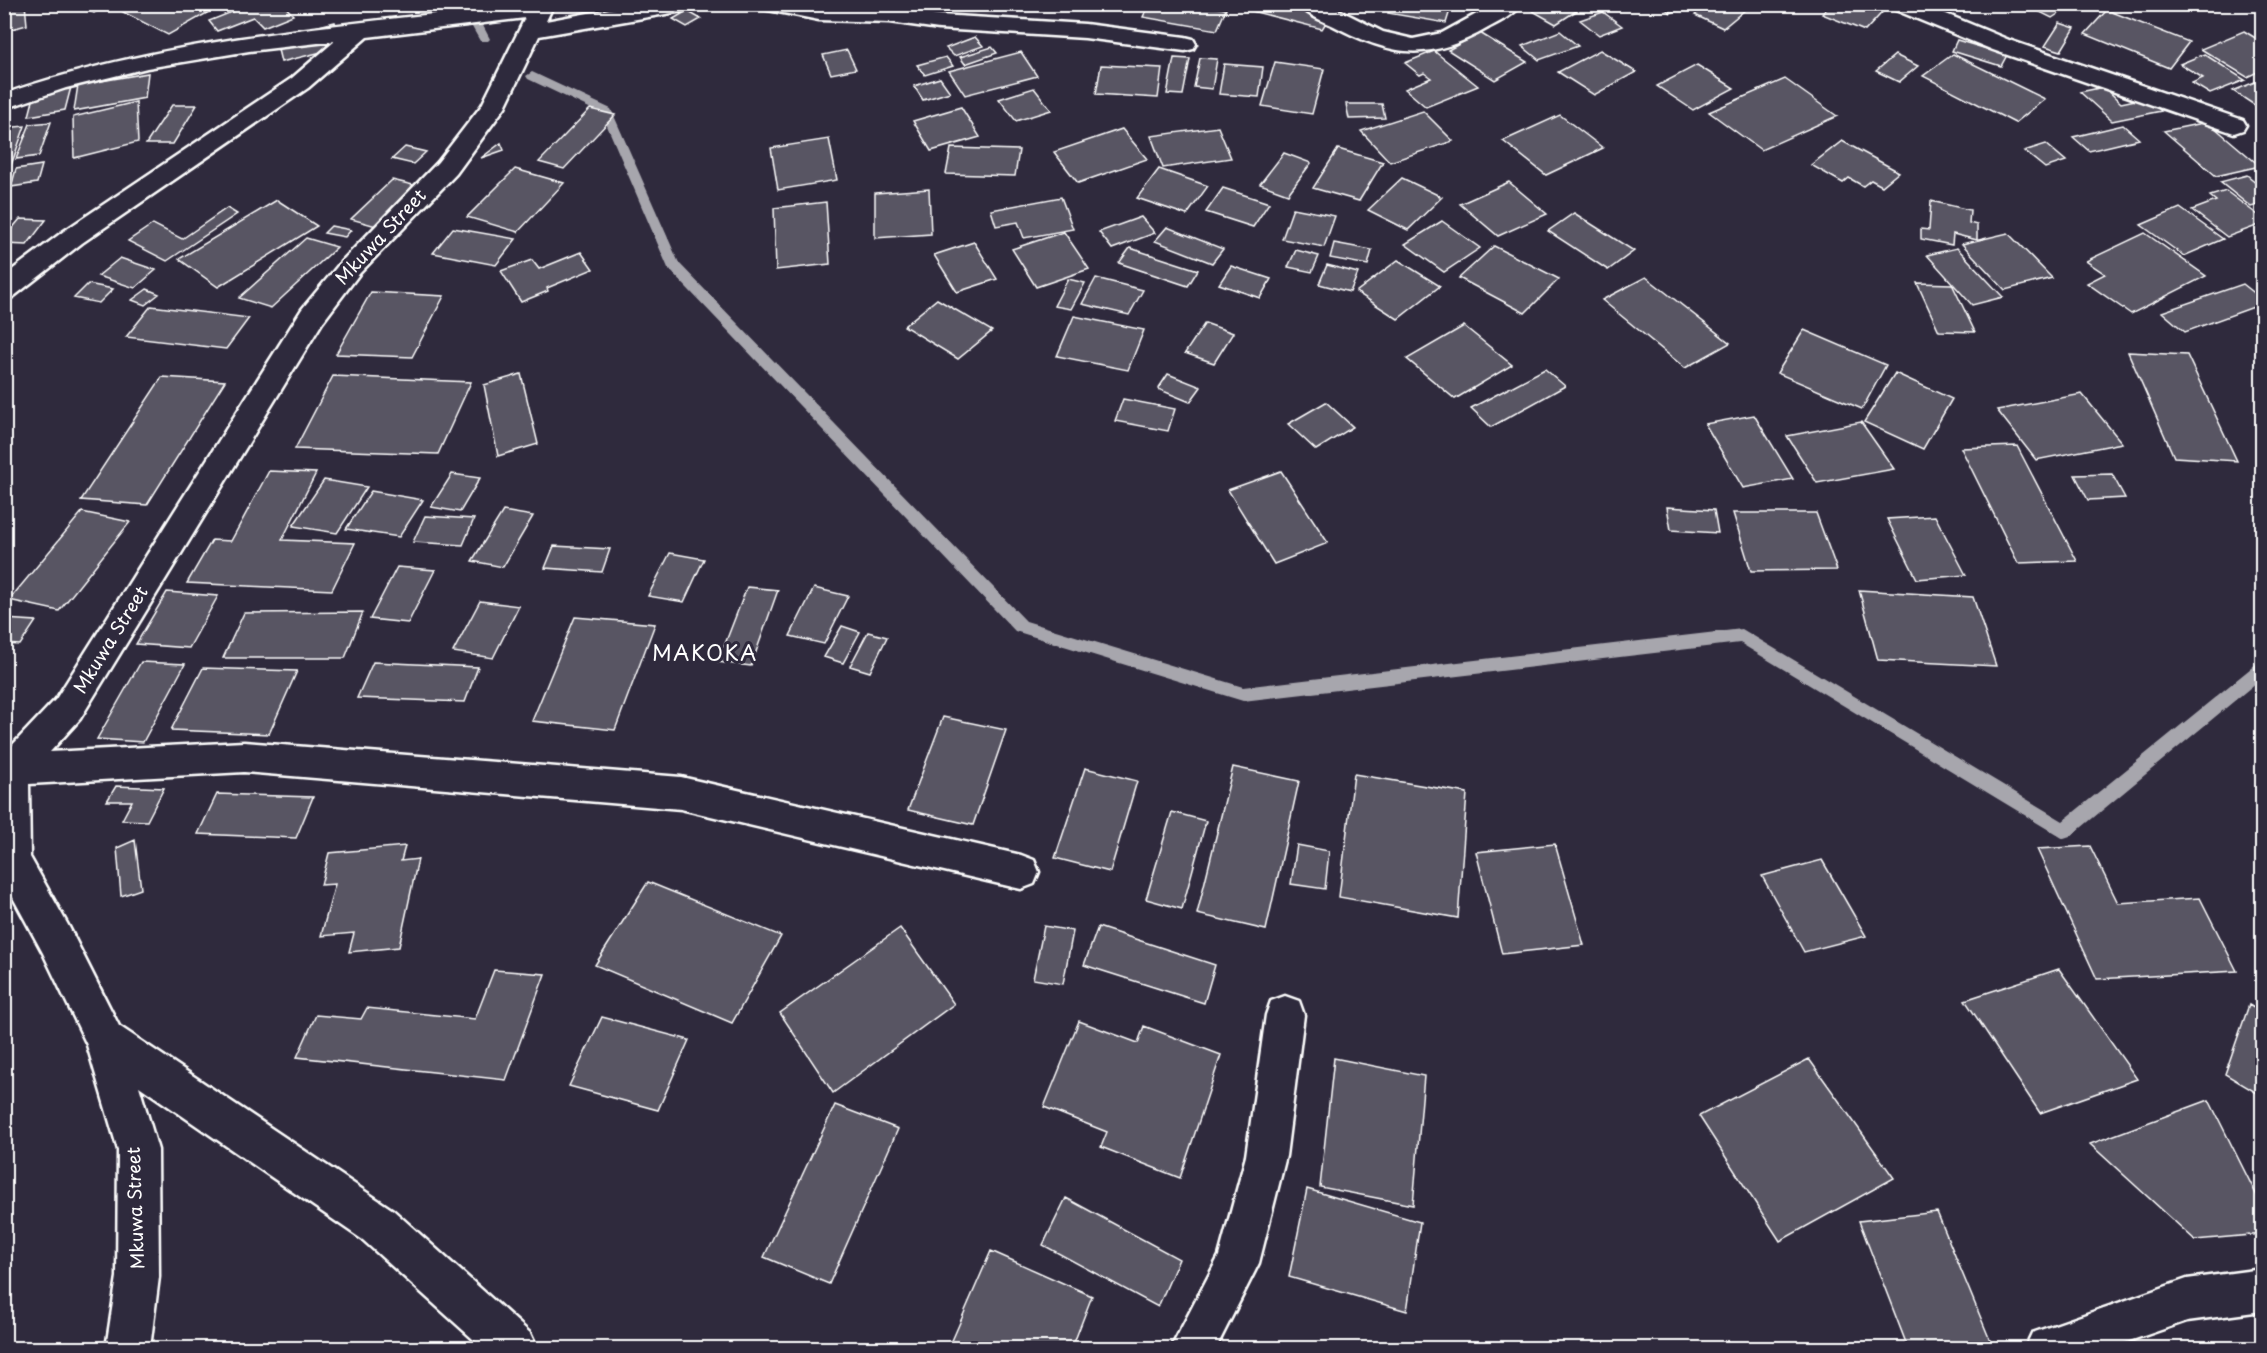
<svg xmlns="http://www.w3.org/2000/svg" width="2267" height="1353" viewBox="0 0 2267 1353" font-family="'Playpen Sans',sans-serif">
<rect width="100%" height="100%" fill="#2f2a3d"/>
<filter id="ink" filterUnits="userSpaceOnUse"><feTurbulence type="fractalNoise" baseFrequency=".0167" numOctaves="2"/><feDisplacementMap in="SourceGraphic" scale="12" xChannelSelector="R" yChannelSelector="G"/><feConvolveMatrix kernelMatrix="1 2 1 2 8 2 1 2 1" color-interpolation-filters="sRGB"/></filter>
<g filter="url(#ink)">
<g fill="none" stroke-linecap="round" stroke-linejoin="round">
<path fill="#a7a6ad" fill-rule="evenodd" d="M455,4H467L478,16L490,39L488,41H480L467,18Z
M532,72L611,109L679,263L1026,621L1243,687L1742,629L2063,821L2256,664L2262,662V678L2070,837L2064,839L1740,643L1243,701L1015,631L668,268L602,114L528,79L526,76Z"/>
</g>
<path fill="#595564" stroke="#fff" stroke-width="1.5" d="M4,4H25L27,25L4,31Z
M73,4H109L94,13Z
M137,4H210L216,8L168,35L123,12Z
M252,4H283L293,15L263,27L253,17L217,31L209,21Z
M1149,4H1176L1201,9L1203,5L1226,9L1217,30L1143,17Z
M1247,4H1338L1322,29L1244,9Z
M1392,4H1445L1444,6L1451,7L1446,23L1388,13Z
M1527,4H1587L1556,24L1524,6Z
M1659,4H1690L1671,13Z
M1708,4H1749L1751,5L1723,28L1695,15Z
M1831,4H1887L1889,5L1865,31L1822,14Z
M2024,4H2073L2052,18Z
M2107,10L2189,42L2169,68L2085,34Z
M687,11L701,19L687,27L673,19Z
M1603,12L1622,26L1599,35L1580,20Z
M335,22L342,47L281,62L275,37Z
M2060,23L2075,28L2061,51L2045,46Z
M1560,31L1578,46L1539,60L1522,46Z
M2244,31L2262,42V70L2247,77L2201,49Z
M1480,33L1527,62L1495,80L1448,50Z
M975,37L983,46L954,56L946,48Z
M1957,40L2007,55L2001,66L1952,51Z
M992,47L997,53L965,64L960,57Z
M847,50L856,69L831,74L823,55Z
M1600,50L1636,72L1594,95L1558,72Z
M1434,51L1478,86L1426,107L1405,89L1431,78L1424,73L1420,75L1405,63Z
M1021,52L1037,76L965,95L949,71Z
M1953,54L2045,99L2015,123L1923,76Z
M2204,54L2245,80L2210,94L2192,83L2203,78L2180,64Z
M1895,55L1918,66L1899,82L1876,71Z
M946,57L953,66L925,75L917,65Z
M1174,58L1190,59L1183,95L1167,94Z
M1200,58L1217,59L1212,89L1194,87Z
M1275,62L1324,69L1312,114L1262,106Z
M1224,64L1263,67L1259,97L1219,94Z
M1101,65L1162,68L1158,98L1096,94Z
M1697,65L1734,88L1693,110L1657,86Z
M148,73L145,98L74,111L78,85Z
M940,78L950,92L923,100L914,86Z
M1785,79L1837,116L1761,150L1709,112Z
M2262,79V110L2233,91Z
M71,87L65,110L29,116L35,93Z
M2104,87L2121,103L2145,98L2161,111L2112,121L2080,92Z
M1034,88L1051,110L1016,121L999,99Z
M136,102L138,142L74,158L73,117Z
M1346,104H1382L1385,118L1349,119Z
M172,105H197L173,144H146Z
M961,107L980,137L931,151L913,121Z
M590,109L615,115L564,169L539,162Z
M1423,111L1453,141L1390,162L1361,131Z
M1560,115L1603,148L1546,175L1503,141Z
M51,122L39,156L16,159L30,124Z
M2208,122L2260,166L2216,176L2164,131Z
M2123,125L2139,139L2089,151L2073,137Z
M25,126L10,168L4,169V128Z
M1218,127L1231,158L1163,168L1151,136Z
M1122,129L1147,159L1078,183L1054,152Z
M829,139L837,180L778,190L771,148Z
M1842,141L1899,172L1882,186L1871,180L1863,186L1849,178L1843,183L1811,165Z
M501,143L504,150L481,158Z
M2046,144L2066,161L2045,168L2024,151Z
M405,147L426,152L413,164L392,159Z
M951,148L1019,150L1015,176L946,174Z
M1338,149L1383,162L1359,201L1313,188Z
M1284,153L1311,163L1288,194L1260,184Z
M42,165L37,183L11,187L16,169Z
M515,169L564,183L518,232L467,217Z
M1159,169L1208,186L1187,215L1137,198Z
M2247,175L2262,187V204L2251,207L2220,182Z
M1402,178L1442,197L1408,230L1368,210Z
M392,180L417,186L376,226L351,219Z
M1509,182L1547,214L1498,236L1460,204Z
M1223,188L1269,203L1253,227L1206,212Z
M929,189L931,234L875,238V193Z
M2226,191L2262,218V224L2227,237L2192,210L2216,201L2210,196Z
M1061,197L1073,229L1024,238L1018,222L996,226L991,210Z
M277,200L317,226L218,287L179,259Z
M1931,201L1970,210L1969,223L1977,225V240L1953,234L1952,245L1921,239V229L1929,230Z
M826,202L830,264L776,270L774,208Z
M227,208L237,214L167,261L128,241L153,224L182,239Z
M1293,208L1335,216L1324,247L1282,239Z
M2180,208L2223,239L2184,256L2141,225Z
M1574,213L1634,251L1608,270L1548,231Z
M1141,217L1155,233L1112,249L1099,232Z
M20,219L46,220L27,245L4,244V238Z
M1442,221L1480,248L1444,272L1405,244Z
M331,226L351,230L345,237L324,233Z
M1167,227L1223,249L1212,263L1155,241Z
M453,228L516,239L496,265L433,253Z
M1064,232L1089,269L1036,287L1012,249Z
M2008,233L2052,278L2005,290L1962,244Z
M2145,233L2206,276L2131,314L2087,283L2105,274L2086,261Z
M306,238L337,247L271,308L239,298Z
M974,242L997,279L957,292L934,255Z
M1334,243L1372,250L1368,265L1330,258Z
M1494,246L1559,279L1525,313L1459,278Z
M1130,248L1198,270L1188,286L1119,263Z
M1957,248L2003,297L1972,305L1927,255Z
M1296,250L1319,256L1312,272L1288,267Z
M581,252L593,269L547,288L548,291L521,302L501,271L532,260L539,269Z
M120,258L156,270L135,288L98,276Z
M1398,260L1440,286L1398,319L1356,292Z
M1327,265L1358,273L1350,292L1319,284Z
M1231,266L1271,279L1260,298L1219,284Z
M1646,277L1730,343L1685,368L1602,300Z
M1096,278L1143,290L1129,315L1082,304Z
M1068,279L1085,283L1071,309L1054,306Z
M1917,283L1952,284L1975,332L1939,331Z
M88,284L113,289L99,303L74,298Z
M2243,284L2262,299V304L2185,332L2162,312Z
M147,289L159,294L145,305L132,300Z
M371,292L444,296L412,357L336,354Z
M937,299L992,331L958,359L904,326Z
M151,306L249,318L226,349L126,337Z
M1074,316L1144,330L1128,370L1057,356Z
M1205,323L1233,333L1214,363L1185,353Z
M1464,326L1512,365L1455,399L1407,359Z
M1804,330L1886,365L1862,409L1777,373Z
M2128,352L2187,355L2237,461L2174,457Z
M1545,369L1565,386L1491,427L1471,408Z
M1895,373L1952,399L1923,449L1864,422Z
M521,374L538,444L498,456L484,385Z
M1168,374L1201,387L1190,402L1158,389Z
M333,376L471,382L438,454L295,449Z
M162,377L225,381L147,505L81,500Z
M2082,394L2122,443L2036,460L1997,410Z
M1123,399L1175,409L1168,431L1115,421Z
M1326,402L1353,427L1316,450L1288,424Z
M1754,415L1793,479L1743,488L1705,424Z
M1861,422L1894,469L1817,483L1787,436Z
M2017,446L2077,561L2018,563L1961,448Z
M269,471L316,473L282,540L355,543L332,590L187,583L212,540L231,541Z
M1281,471L1328,543L1274,564L1228,490Z
M452,474L480,478L460,512L431,507Z
M2112,474L2125,498L2088,500L2075,475Z
M324,480L367,487L337,533L293,526Z
M371,491L423,500L399,537L346,529Z
M1667,507L1714,510L1718,533L1671,530Z
M503,511L533,516L503,567L472,561Z
M82,512L130,522L59,611L9,600Z
M1733,513H1816L1837,570L1751,571Z
M425,516L474,519L463,545L413,542Z
M1935,516L1966,575L1917,579L1887,519Z
M554,546L610,549L602,572L545,568Z
M670,553L704,559L684,602L648,596Z
M397,567L435,570L408,623L370,619Z
M747,587L778,590L751,666L718,662Z
M814,588L848,596L824,644L790,636Z
M1859,590L1973,597L1996,666L1878,660Z
M167,592L218,596L189,648L136,644Z
M480,601L519,606L493,658L453,652Z
M363,612L345,658H223L244,613Z
M575,617L655,624L615,730L532,721Z
M4,619L36,621L20,645L4,644Z
M842,626L860,632L843,663L824,657Z
M868,632L887,637L870,672L850,666Z
M141,662L185,664L143,742L97,739Z
M373,662L478,667L465,702L357,698Z
M203,668L297,671L269,734L171,730Z
M943,717L1006,730L973,825L908,810Z
M1233,767L1299,781L1266,930L1197,914Z
M1085,768L1137,781L1110,872L1055,858Z
M1354,774L1467,793L1458,918L1339,897Z
M116,786L164,788L147,821L122,820L132,801H107Z
M217,794L313,797L296,838L198,834Z
M1172,812L1206,821L1182,909L1146,899Z
M135,840L141,889L121,896L117,848Z
M1555,844L1584,945L1502,954L1476,852Z
M1297,845L1329,851L1325,889L1291,884Z
M405,846L401,861L418,859L399,947L349,952L354,933L321,936L335,884L321,885L329,853Z
M2090,846L2118,903L2200,898L2237,971L2097,979L2037,849Z
M1822,860L1866,936L1804,952L1762,876Z
M648,882L781,936L732,1023L595,965Z
M1044,926L1073,931L1063,984L1033,979Z
M1098,927L1215,965L1204,1003L1084,965Z
M900,928L954,1004L833,1093L780,1013Z
M2059,969L2137,1079L2040,1113L1965,1000Z
M494,970L545,974L506,1080L297,1057L316,1015L361,1019L367,1008L475,1019Z
M2249,1005L2262,1013V1096L2225,1074Z
M602,1017L689,1040L658,1110L569,1086Z
M1079,1021L1138,1043L1144,1026L1221,1055L1180,1178L1101,1147L1107,1132L1044,1107Z
M1334,1058L1424,1076L1413,1205L1320,1187Z
M1809,1059L1894,1178L1780,1241L1699,1116Z
M2209,1100L2262,1206V1234L2195,1240L2090,1144Z
M835,1105L898,1129L829,1284L764,1257Z
M1307,1189L1420,1222L1407,1311L1289,1277Z
M1066,1198L1179,1259L1158,1307L1043,1245Z
M1937,1212L1992,1345L1966,1348H1908L1859,1221Z
M991,1251L1092,1296L1072,1348H963L951,1343Z"/>
<g fill="none" stroke-linecap="round" stroke-linejoin="round">
<defs>
<path id="street" d="M522,4H554L546,21L636,4H694L691,9L683,11L539,36L505,107L456,174L359,274L322,323L80,719L50,752L244,742L681,777L1021,855L1034,860L1039,872L1034,884L1021,889L681,809L244,772L29,784L30,857L69,927L119,1026L393,1210L530,1333L537,1348H483L363,1240L139,1086L158,1150L159,1277L150,1348H106L117,1277L118,1150L87,1045L43,953L4,881V754L56,699L302,309L341,262L438,162L482,105L525,18L367,37L308,88L82,243L13,297L4,299V276L64,231L292,78L335,41L249,51L147,68L66,88L4,109V94C171,36 349,25 522,4Z
M760,4L890,8L939,15L1085,24L1185,37L1193,39L1196,44L1193,49L1185,51L1085,38L939,29L890,22L819,20L763,9Z
M1299,4H1327L1383,32L1413,39L1442,33L1495,4H1522C1514,15 1499,22 1488,28C1428,62 1394,57 1334,26C1323,21 1306,15 1299,4Z
M1890,4H1922L2009,40L2243,120L2246,125L2243,130L2234,133L2225,130L1993,50L1893,9Z
M1285,996L1299,1001L1304,1015L1286,1156L1259,1263L1216,1348H1171L1219,1256L1246,1156L1266,1015L1271,1001Z
M2262,1269V1311L2187,1321L2109,1348H2025L2032,1333L2187,1279Z"/>
</defs>
<use href="#street" stroke="#fff" stroke-width="5"/>
<use href="#street" fill="#2f2a3d" fill-rule="evenodd"/>
</g>
</g>
<g text-anchor="middle" stroke-width="6" stroke-linejoin="round" paint-order="stroke">
<g font-size="18" fill="#fff" stroke="#2f2a3d">
<text transform="translate(381 237) rotate(-47)" y="6">Mkuwa Street</text>
<text transform="translate(111 640) rotate(-58)" y="6">Mkuwa Street</text>
<text transform="translate(136 1208) rotate(-92)" y="6">Mkuwa Street</text>
</g>
<g font-size="21" letter-spacing="1.5" fill="#fff" stroke="#2f2a3d">
<text x="705" y="661">MAKOKA</text>
</g>
</g>
<rect width="2267" height="1353" fill="none" stroke="#2f2a3d" stroke-width="24"/>
<rect x="12" y="12" width="2243" height="1329" fill="none" stroke="#fff" stroke-width="2" filter="url(#ink)"/>
</svg>
